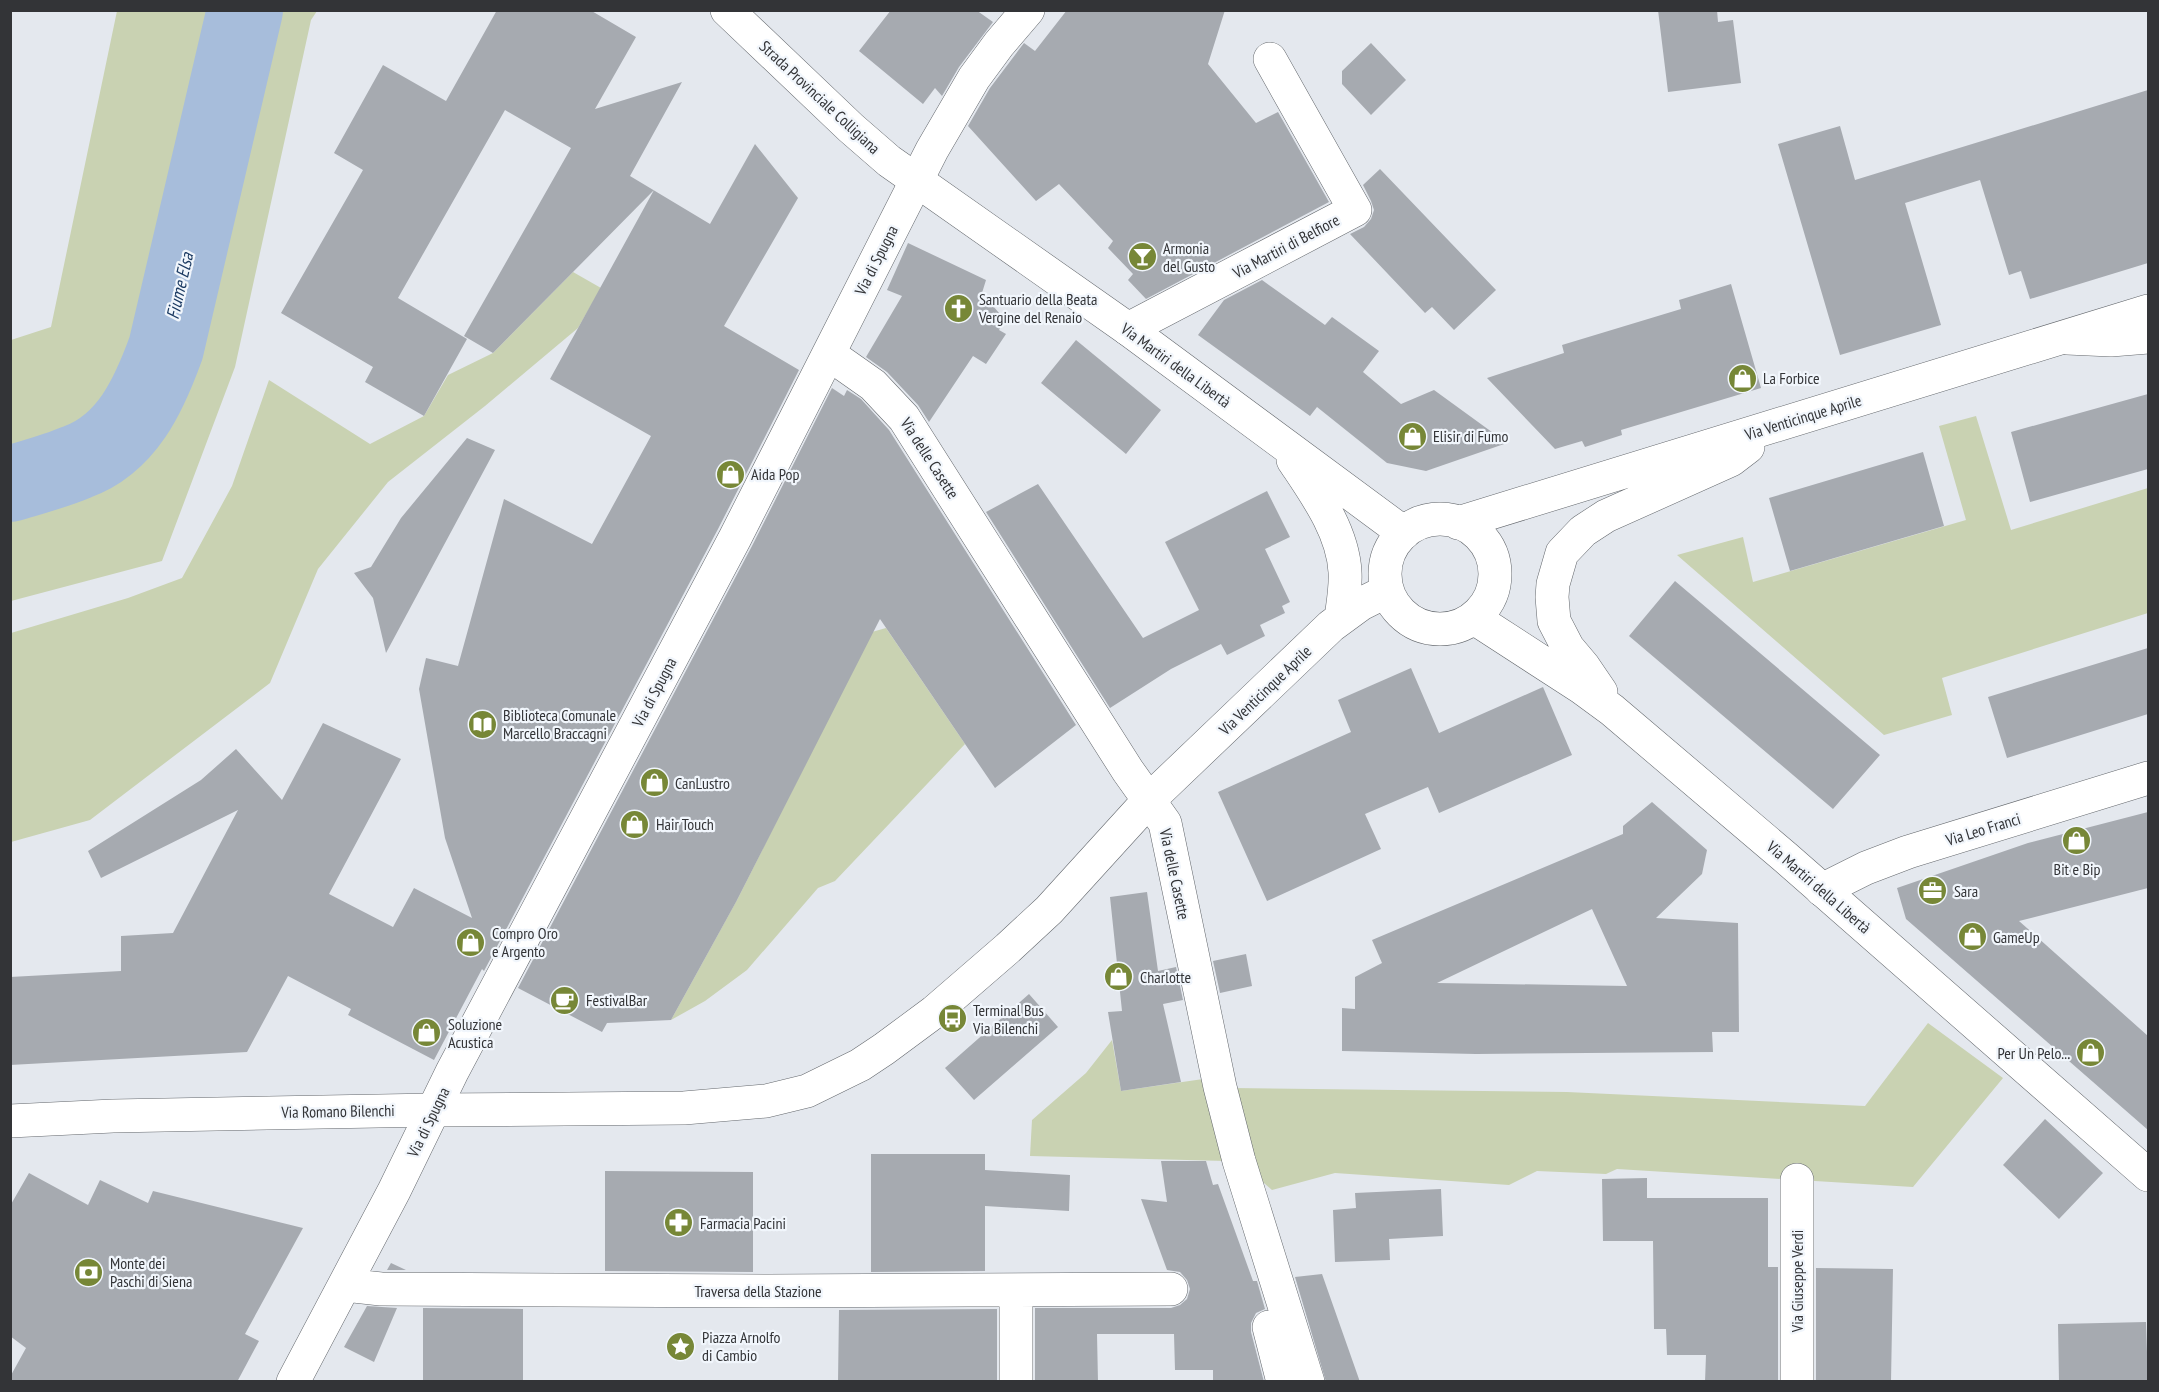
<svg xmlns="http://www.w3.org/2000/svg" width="2159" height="1392" viewBox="0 0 2159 1392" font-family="'PT Sans Narrow',sans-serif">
<rect width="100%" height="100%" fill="#e4e8ee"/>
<path fill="#c9d2b2" d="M117,11H317L311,20L235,367L162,561L11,601V340L51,327Z
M573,272L601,288L578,328L485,406L388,482L318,569L270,683L90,820L11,842V633L128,598L182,578L232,486L269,380L370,444L424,416L448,375L493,353Z
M1976,416L2011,530L2148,488V613L1942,678L1952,715L1884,735L1677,555L1743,537L1753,582L1966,520L1939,426Z
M886,628L965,744L835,881L818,888L747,970L705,1001L671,1020L737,900L872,632Z
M1928,1023L2003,1078L1913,1187L1617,1169L1606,1174L1537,1171L1509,1185L1335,1173L1272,1190L1257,1177L1233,1088L1567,1092L1865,1106Z
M1112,1040L1121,1091L1203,1079L1226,1161L1030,1156L1032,1120L1086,1073Z"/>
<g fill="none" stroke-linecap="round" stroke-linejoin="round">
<path stroke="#a7bddb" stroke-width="76" d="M10,484C33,477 56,471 77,462C127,444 149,395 166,348L245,10"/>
</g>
<path fill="#a6aab0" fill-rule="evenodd" d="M497,10H590L636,37L595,109L682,82L630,176L710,224L755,144L798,198L724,326L799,370L718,529L484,971L482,969L434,1060L348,1015L351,1009L288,976L247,1052L10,1065V977L121,971V936L173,933L238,810L101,878L88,851L201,780L236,749L282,800L323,723L401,759L329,894L393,927L414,888L472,918L445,838L419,689L426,658L458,666L504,499L592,544L651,436L550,379L654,190L493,353L464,336L571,148L505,110L398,298L467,339L424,416L365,382L373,367L281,313L363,170L334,153L383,65L446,101Z
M891,10H976L993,22L959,67L942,96L935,88L923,104L859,51Z
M1067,10H1225L1208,64L1256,123L1278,112L1329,202L1146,299L1128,280L1133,274L1108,248L1113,241L1059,184L1036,201L968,126L990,88L1024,43L1035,51Z
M1658,10H1717L1718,22L1733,20L1741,83L1668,92Z
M1371,43L1406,80L1371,115L1342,84V71Z
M2148,90V263L2030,299L2021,271L2009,275L1980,180L1905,203L1941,325L1840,355L1778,144L1840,126L1855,180Z
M1380,169L1496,290L1454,330L1432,307L1425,313L1350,234L1364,227L1371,219L1374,210L1371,201L1363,185Z
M908,243L986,280L982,293L1005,320L999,330L1006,334L986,364L973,356L929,422L918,405L887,372L866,357L902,296L887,290Z
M1262,280L1325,325L1332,317L1379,351L1363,372L1401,404L1434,390L1507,443L1426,471L1387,463L1317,407L1310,416L1198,335L1224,300Z
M1731,284L1761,388L1621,430L1622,435L1585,447L1582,441L1555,449L1487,378L1564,353L1562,345L1681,309L1679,300Z
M1076,340L1161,410L1126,454L1041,383Z
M832,388L844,396L847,390L861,399L889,430L1076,725L995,788L880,619L736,902L671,1020L607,1023L602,1032L518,988L752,546Z
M2148,394V469L2030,502L2011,432Z
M467,438L495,450L386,653L373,598L354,573L371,567L401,518Z
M1923,452L1944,526L1790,571L1769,498Z
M1038,484L1143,638L1199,610L1165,542L1267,491L1290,537L1265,549L1290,602L1282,606L1285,613L1260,625L1265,636L1227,655L1221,644L1171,669L1110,708L986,512Z
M1675,581L1880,755L1833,809L1629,636Z
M2148,648V714L2007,758L1988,697Z
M1411,668L1439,733L1543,687L1572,755L1439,813L1428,787L1365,814L1381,849L1267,901L1218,792L1351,732L1338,700Z
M1652,802L1707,850L1702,874L1656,918L1738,923L1739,1032H1712L1713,1052L1476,1054L1342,1051V1008L1355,1009V977L1382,963L1372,940L1623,834V826ZM1592,909L1627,986L1437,983Z
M2148,812V888L2019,921L2148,1036V1130L1906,919L1897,888L2028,843Z
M1147,892L1158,971L1176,967L1183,1000L1163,1004L1181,1082L1121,1091L1108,1012L1122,1011L1110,897Z
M1246,954L1252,986L1220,993L1213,961Z
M1029,994L1058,1027L974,1100L945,1068Z
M2045,1119L2103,1173L2059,1219L2003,1165Z
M871,1154H985V1170L1070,1175L1069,1211L985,1206V1271L871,1272Z
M1161,1161H1206L1213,1185L1218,1184L1253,1281H1257L1265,1309L1256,1313L1251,1323V1332L1264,1382H1213V1370H1175L1174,1334H1097L1098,1382H1035V1308H1171L1180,1305L1187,1299L1190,1289L1187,1280L1180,1272L1167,1270L1141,1199L1167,1202Z
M605,1171L753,1172V1272L605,1271Z
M29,1173L88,1205L100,1180L148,1203L153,1191L303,1228L245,1334L259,1341L237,1382H10V1377L26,1348L10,1336V1206Z
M1647,1178V1198H1768V1267H1778V1382H1705L1706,1355H1667L1666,1329H1654L1653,1241H1603L1602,1179Z
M1441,1189L1443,1236L1389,1239L1390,1260L1335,1262L1333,1210L1356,1208L1355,1193Z
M391,1263L406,1270H387Z
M1816,1268L1893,1269L1891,1382H1816Z
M1322,1274L1360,1382H1326L1295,1277Z
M367,1306L397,1308L374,1362L344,1347Z
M423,1308L523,1309V1382H423Z
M997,1309V1382H838L839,1310Z
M2146,1322L2148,1382H2059L2058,1324Z"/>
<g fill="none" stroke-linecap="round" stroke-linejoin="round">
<defs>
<path id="minor" d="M1128,329L1355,210L1270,59
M2067,338L2111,340L2148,337
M829,354L873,385L904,418L1128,771L1165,823L1220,1087L1239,1161L1308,1382
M1822,890L1866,868L1908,852L2148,778
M345,1285L381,1289L768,1291L1171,1289
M1269,1327L1283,1382
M293,1382L394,1191L452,1072L735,538L932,150L974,78L999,44L1028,10
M1016,1382V1290
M1797,1382V1180"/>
<path id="secondary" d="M727,10L851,128L889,161L1128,329L1404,533
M1293,460C1315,493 1343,531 1345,572C1346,587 1343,603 1341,618
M1385 574a55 55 0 1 1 110 0a55 55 0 1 1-110 0Z
M1458,523L2148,311
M1474,618L1582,688L1612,710L1785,857L2148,1175
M1601,692L1584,667L1568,648L1554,621L1552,597L1553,584L1562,553L1583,531L1606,516L1731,460L1748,447
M10,1121L113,1116L434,1110L684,1108L766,1101L807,1091L860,1065L884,1049L934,1012L1008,948L1049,910L1150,799L1331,626L1361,604L1387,591"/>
</defs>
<use href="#minor" stroke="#64686d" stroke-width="34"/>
<use href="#secondary" stroke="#64686d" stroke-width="34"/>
<use href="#minor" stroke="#fff" stroke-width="33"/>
<use href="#secondary" stroke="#fff" stroke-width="33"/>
</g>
<defs>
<symbol id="bar-disc" viewBox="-11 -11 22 22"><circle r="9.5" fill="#778737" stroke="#f1f6fc"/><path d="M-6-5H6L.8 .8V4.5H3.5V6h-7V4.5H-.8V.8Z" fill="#fff"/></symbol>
<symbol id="church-disc" viewBox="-11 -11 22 22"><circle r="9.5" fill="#778737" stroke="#f1f6fc"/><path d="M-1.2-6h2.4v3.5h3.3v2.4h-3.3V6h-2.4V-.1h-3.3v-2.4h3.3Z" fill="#fff"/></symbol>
<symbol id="shop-disc" viewBox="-11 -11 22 22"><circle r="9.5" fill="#778737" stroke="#f1f6fc"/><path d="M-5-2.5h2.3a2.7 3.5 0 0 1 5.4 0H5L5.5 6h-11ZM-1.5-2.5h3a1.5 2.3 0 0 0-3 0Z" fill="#fff"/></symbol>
<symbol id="library-disc" viewBox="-11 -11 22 22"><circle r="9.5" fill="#778737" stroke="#f1f6fc"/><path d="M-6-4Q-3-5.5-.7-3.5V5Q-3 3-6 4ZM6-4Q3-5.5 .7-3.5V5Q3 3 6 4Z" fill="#fff"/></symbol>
<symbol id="office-disc" viewBox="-11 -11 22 22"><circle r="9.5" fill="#778737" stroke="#f1f6fc"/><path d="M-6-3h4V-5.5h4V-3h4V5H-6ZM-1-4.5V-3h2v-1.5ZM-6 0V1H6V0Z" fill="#fff"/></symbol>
<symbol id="cafe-disc" viewBox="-11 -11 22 22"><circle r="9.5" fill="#778737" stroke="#f1f6fc"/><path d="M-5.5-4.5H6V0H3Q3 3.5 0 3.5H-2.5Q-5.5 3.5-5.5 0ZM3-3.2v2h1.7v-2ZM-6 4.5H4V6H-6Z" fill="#fff"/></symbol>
<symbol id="bus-disc" viewBox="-11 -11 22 22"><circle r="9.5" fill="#778737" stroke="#f1f6fc"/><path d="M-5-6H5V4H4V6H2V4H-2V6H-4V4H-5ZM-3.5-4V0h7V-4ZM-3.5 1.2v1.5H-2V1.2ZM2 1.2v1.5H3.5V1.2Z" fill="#fff"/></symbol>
<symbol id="pharmacy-disc" viewBox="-11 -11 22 22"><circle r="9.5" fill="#778737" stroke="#f1f6fc"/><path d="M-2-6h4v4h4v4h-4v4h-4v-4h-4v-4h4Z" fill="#fff"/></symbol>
<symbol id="bank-disc" viewBox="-11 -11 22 22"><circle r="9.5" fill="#778737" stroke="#f1f6fc"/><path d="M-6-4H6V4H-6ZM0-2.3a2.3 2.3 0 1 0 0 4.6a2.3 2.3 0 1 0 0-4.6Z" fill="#fff"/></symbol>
<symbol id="sight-disc" viewBox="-11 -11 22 22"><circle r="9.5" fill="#778737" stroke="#f1f6fc"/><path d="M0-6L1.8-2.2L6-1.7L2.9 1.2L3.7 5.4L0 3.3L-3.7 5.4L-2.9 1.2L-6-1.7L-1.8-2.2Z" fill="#fff"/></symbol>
</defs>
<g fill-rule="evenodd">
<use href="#bar-disc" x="1126" y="240" width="33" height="33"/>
<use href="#church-disc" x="942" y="292" width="33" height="33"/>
<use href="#shop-disc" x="1726" y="362" width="33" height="33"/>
<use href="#shop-disc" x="1396" y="420" width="33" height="33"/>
<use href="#shop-disc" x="714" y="458" width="33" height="33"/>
<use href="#library-disc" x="466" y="708" width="33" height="33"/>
<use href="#shop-disc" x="638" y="766" width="33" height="33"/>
<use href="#shop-disc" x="618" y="808" width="33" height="33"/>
<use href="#shop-disc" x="2060" y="824" width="33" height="33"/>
<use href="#office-disc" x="1916" y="874" width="33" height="33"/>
<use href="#shop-disc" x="1956" y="920" width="33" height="33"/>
<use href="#shop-disc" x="454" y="926" width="33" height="33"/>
<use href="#shop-disc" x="1102" y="960" width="33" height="33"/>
<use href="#cafe-disc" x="548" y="984" width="33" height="33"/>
<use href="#bus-disc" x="936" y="1002" width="33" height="33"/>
<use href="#shop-disc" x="410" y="1016" width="33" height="33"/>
<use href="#shop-disc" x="2074" y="1036" width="33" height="33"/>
<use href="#pharmacy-disc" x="662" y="1206" width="33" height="33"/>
<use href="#bank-disc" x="72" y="1256" width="33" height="33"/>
<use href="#sight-disc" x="664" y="1330" width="33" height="33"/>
</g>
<g text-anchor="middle" stroke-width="4.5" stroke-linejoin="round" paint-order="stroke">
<g font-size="16" fill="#333437" stroke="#f1f6fc">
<text transform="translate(820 97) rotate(43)" y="6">Strada Provinciale Colligiana</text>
<text transform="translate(1286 246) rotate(-28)" y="6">Via Martiri di Belfiore</text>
<text transform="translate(876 260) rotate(-63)" y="6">Via di Spugna</text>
<text transform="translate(1176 365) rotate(36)" y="6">Via Martiri della Libertà</text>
<text transform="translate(1803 417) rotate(-17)" y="6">Via Venticinque Aprile</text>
<text transform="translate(930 458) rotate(57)" y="6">Via delle Casette</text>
<text transform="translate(1265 690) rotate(-44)" y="6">Via Venticinque Aprile</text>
<text transform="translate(654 692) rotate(-62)" y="6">Via di Spugna</text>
<text transform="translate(1983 829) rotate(-17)" y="6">Via Leo Franci</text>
<text transform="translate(1175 874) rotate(78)" y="6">Via delle Casette</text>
<text transform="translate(1819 887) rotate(41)" y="6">Via Martiri della Libertà</text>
<text transform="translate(338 1111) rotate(-1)" y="6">Via Romano Bilenchi</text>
<text transform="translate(428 1122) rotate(-64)" y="6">Via di Spugna</text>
<text transform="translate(1797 1281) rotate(-90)" y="6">Via Giuseppe Verdi</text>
<text x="758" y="1297">Traversa della Stazione</text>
</g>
<g font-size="16" fill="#333437" stroke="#f1f6fc" text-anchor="start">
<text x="1163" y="254">Armonia<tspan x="1163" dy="18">del Gusto</tspan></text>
<text x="979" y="305">Santuario della Beata<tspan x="979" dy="18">Vergine del Renaio</tspan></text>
<text x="1763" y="384">La Forbice</text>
<text x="1433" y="442">Elisir di Fumo</text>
<text x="751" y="480">Aida Pop</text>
<text x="503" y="721">Biblioteca Comunale<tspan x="503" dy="18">Marcello Braccagni</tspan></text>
<text x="675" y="789">CanLustro</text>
<text x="656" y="830">Hair Touch</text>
<text x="2077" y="875" text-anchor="middle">Bit e Bip</text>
<text x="1954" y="897">Sara</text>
<text x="492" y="939">Compro Oro<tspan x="492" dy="18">e Argento</tspan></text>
<text x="1993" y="943">GameUp</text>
<text x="1140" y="983">Charlotte</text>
<text x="586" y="1006">FestivalBar</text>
<text x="973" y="1016">Terminal Bus<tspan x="973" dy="18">Via Bilenchi</tspan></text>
<text x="448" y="1030">Soluzione<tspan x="448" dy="18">Acustica</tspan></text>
<text x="2070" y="1059" text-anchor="end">Per Un Pelo...</text>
<text x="700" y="1229">Farmacia Pacini</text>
<text x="110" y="1269">Monte dei<tspan x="110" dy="18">Paschi di Siena</tspan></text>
<text x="702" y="1343">Piazza Arnolfo<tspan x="702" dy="18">di Cambio</tspan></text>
</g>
<g font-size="18" font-style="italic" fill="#1b3a62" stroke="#f1f6fc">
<text transform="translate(180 286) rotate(-77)" y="6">Fiume Elsa</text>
</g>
</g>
<rect width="2159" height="1392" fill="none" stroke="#333437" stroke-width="24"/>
</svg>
